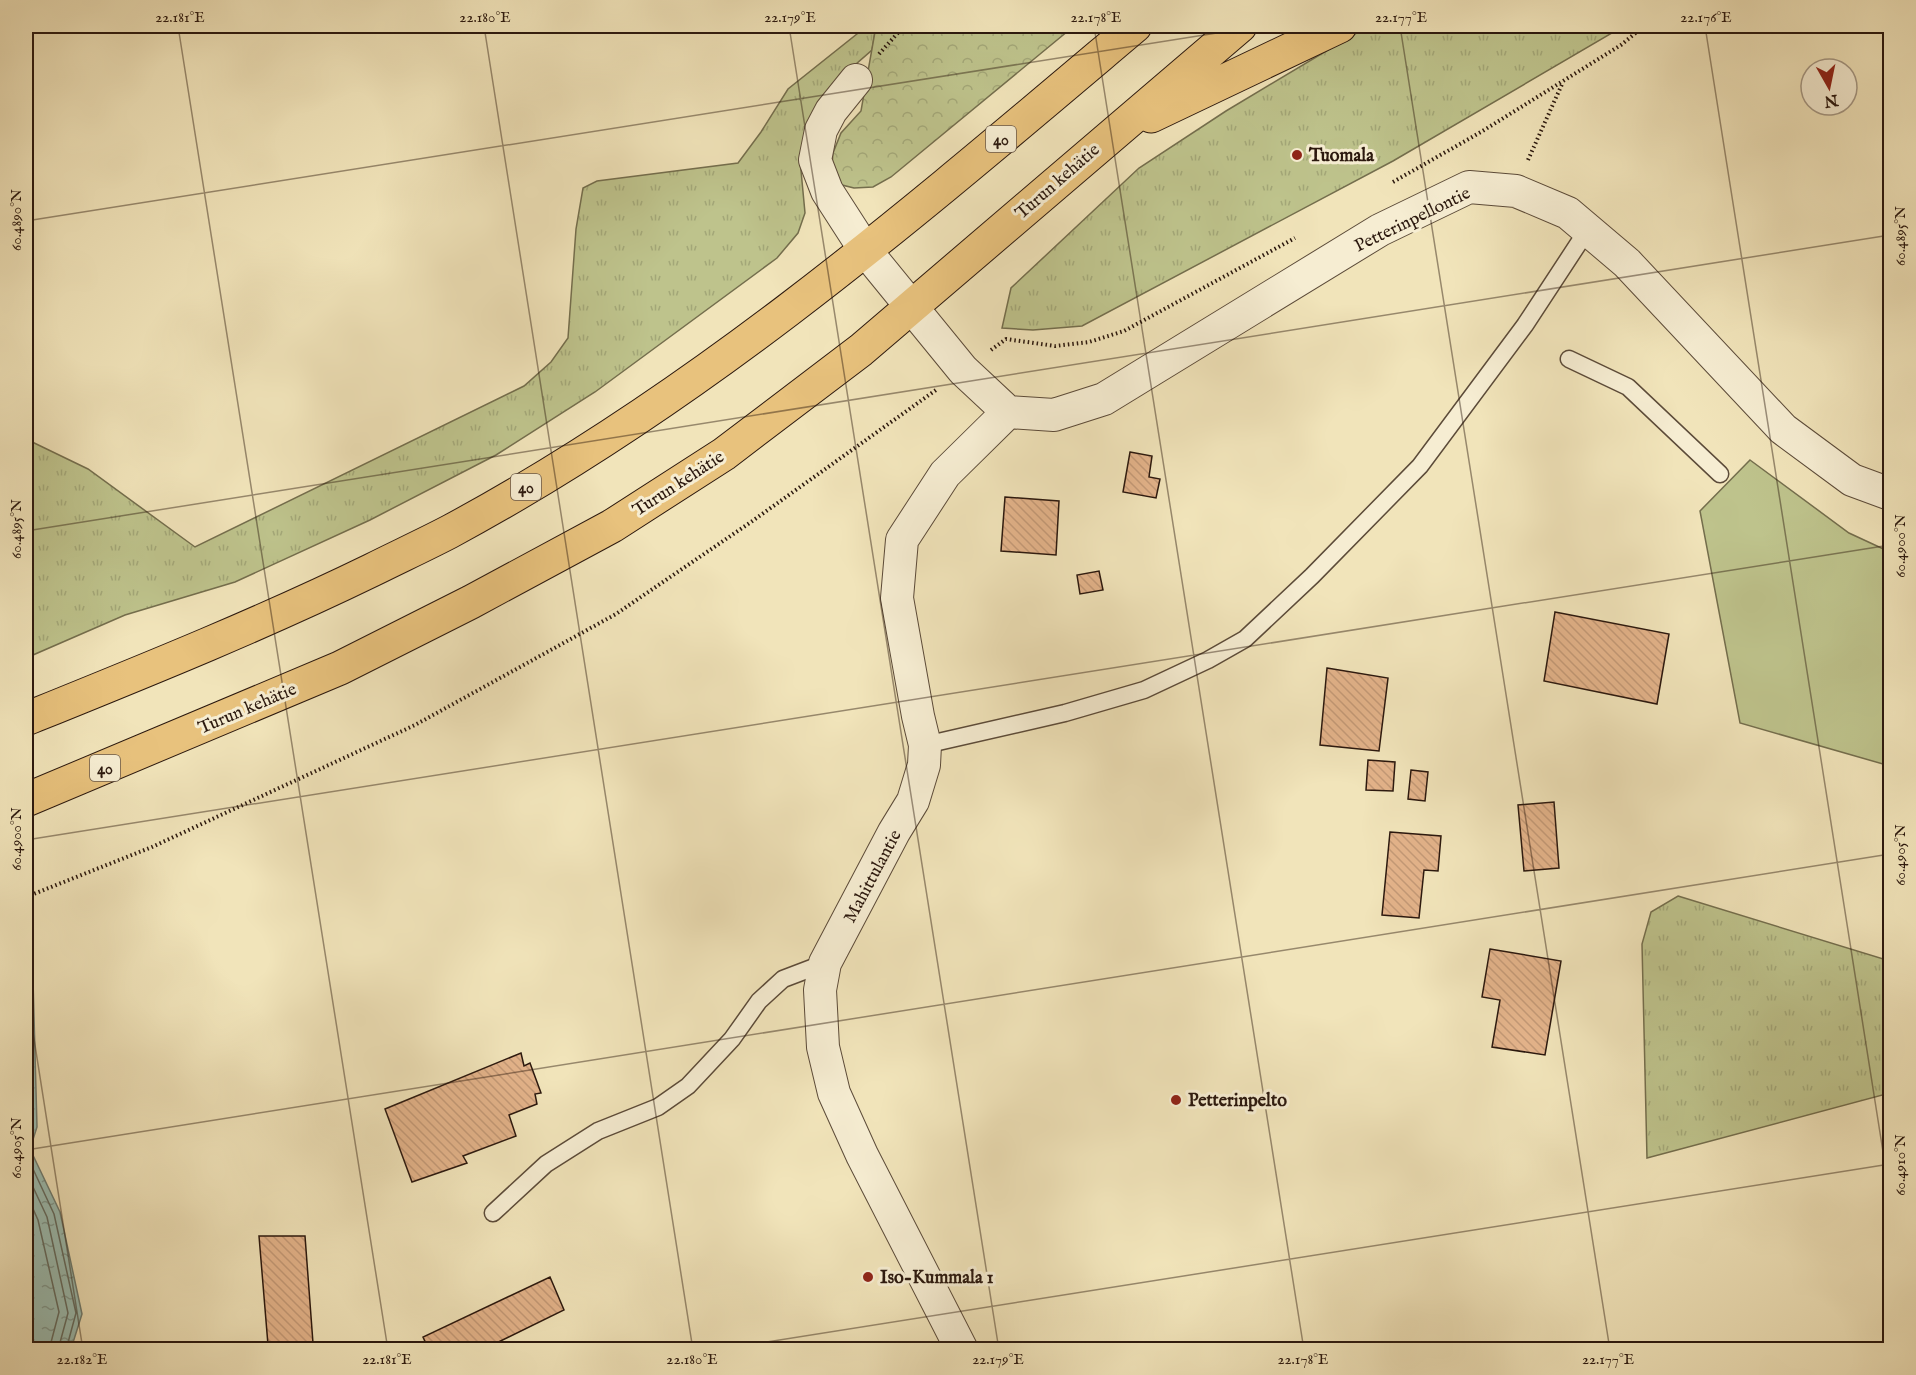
<svg xmlns="http://www.w3.org/2000/svg" width="1916" height="1375" viewBox="0 0 1916 1375" font-family="'IM FELL English',serif">
<defs>
<pattern id="grass-tufts" width="24" height="20" patternUnits="userSpaceOnUse" patternTransform="scale(1.5)"><rect width="24" height="20" fill="#bec38c"/><path d="M3 7l-1-3M5 7V3M7 7l1-3M15 17l-1-3M17 17v-4M19 17l1-3" fill="none" stroke="#a3a778"/></pattern>
<pattern id="forest-crowns" width="20" height="18" patternUnits="userSpaceOnUse" patternTransform="scale(1.5)"><rect width="20" height="18" fill="#bec38c"/><path d="M2 6a3 3 0 1 1 6 0M12 15a3 3 0 1 1 6 0" fill="none" stroke="#a3a778"/></pattern>
<pattern id="water-ripples" width="26" height="14" patternUnits="userSpaceOnUse" patternTransform="scale(1.5)"><rect width="26" height="14" fill="#9bbeb3"/><path d="M2 4q2-2 4 0t4 0M15 11q2-2 4 0t4 0" fill="none" stroke="#7f9990"/></pattern>
<pattern id="building-back-hatch" width="6" height="6" patternUnits="userSpaceOnUse" patternTransform="scale(1.5)"><rect width="6" height="6" fill="#e3b38a"/><path d="M-1 5l2 2M0 0l6 6M5-1l2 2" fill="none" stroke="#c39976"/></pattern>
</defs>
<rect width="100%" height="100%" fill="#f1e4ba"/>
<filter id="stains"><feTurbulence type="fractalNoise" baseFrequency=".00333" numOctaves="4"/><feColorMatrix values="0 0 0 0 .2 0 0 0 0 .09 0 0 0 0 .02 0 0 0 .5 -.17"/></filter>
<radialGradient id="worn" r=".72"><stop offset=".6" stop-color="#630" stop-opacity="0"/><stop offset="1" stop-color="#630" stop-opacity=".3"/></radialGradient>
<path fill="url(#grass-tufts)" stroke="#746e4d" stroke-width="1.5" d="M867,26H876L872,50L840,78L800,160L805,213L798,233L777,258L595,392L496,455L370,520L235,582L125,615L26,658V439L88,469L195,547L524,386L551,362L568,338L576,229L583,188L597,181L738,163L761,132L788,89Z
M1373,26H1618L1612,33L1393,161L1082,326L1033,330L1002,328L1011,288L1139,168L1226,111L1358,32Z
M1678,896L1890,961V1093L1647,1158L1642,944L1651,912Z"/>
<path fill="url(#forest-crowns)" stroke="#746e4d" stroke-width="1.5" d="M876,26H1074L891,177L873,187L854,188L842,185L838,180L832,165L833,153L841,133L861,111Z"/>
<path fill="#bec38c" stroke="#746e4d" stroke-width="1.5" d="M1750,460L1849,533L1890,552V766L1740,723L1700,511Z"/>
<path fill="url(#water-ripples)" stroke="#6e7c71" stroke-width="1.5" d="M26,883L32,943L37,1127L30,1149L60,1212L82,1314L71,1349H26Z"/>
<g fill="none" stroke-linecap="round" stroke-linejoin="round">
<path stroke="#636b60" stroke-width="1.5" d="M26,935L31,1125L26,1144
M26,1154L54,1214L76,1313L66,1350
M26,1172L47,1217L68,1313L58,1350
M26,1193L38,1220L59,1312L49,1350"/>
</g>
<path fill="url(#building-back-hatch)" stroke="#2b180e" stroke-width="1.5" d="M1130,452L1152,456L1149,477L1160,479L1156,498L1123,492Z
M1005,497L1059,501L1056,555L1001,551Z
M1099,571L1103,590L1080,594L1077,575Z
M1555,612L1669,634L1657,704L1544,681Z
M1327,668L1388,678L1379,751L1320,745Z
M1368,760L1395,762L1393,791L1366,790Z
M1411,770L1428,772L1425,801L1408,799Z
M1554,802L1559,868L1524,871L1518,805Z
M1390,832L1441,836L1438,871L1424,870L1419,918L1382,915Z
M1490,949L1561,961L1545,1055L1492,1047L1500,1000L1482,997Z
M521,1053L524,1066L530,1063L541,1093L535,1094L537,1104L509,1115L516,1136L463,1156L467,1163L412,1182L385,1109Z
M259,1236H305L313,1343L268,1345Z
M550,1277L564,1310L482,1350H429L423,1337Z"/>
<g fill="none" stroke-linecap="round" stroke-linejoin="round">
<defs>
<path id="lane" d="M1569,359L1628,387L1720,474
M925,745L1065,713L1144,690L1208,660L1245,639L1312,576L1420,466L1525,325L1588,229
M493,1213L546,1164L598,1131L658,1107L688,1086L732,1039L759,1001L783,979L825,963"/>
<path id="street" d="M856,80L831,111L821,130L815,160L827,191L865,250L963,370L1008,412
M1008,412L1054,415L1104,399L1380,230L1469,187L1516,191L1568,213L1627,263L1783,429L1852,480L1890,494
M962,1350L862,1155L834,1093L823,1047L820,990L825,963L894,832L913,801L924,765L925,745L918,716L897,598L902,540L945,474L1008,412"/>
<path id="highway" d="M1151,116L1340,26
M26,719C142,672 259,625 372,570C398,557 424,545 449,532C702,396 917,210 1135,26
M26,800L340,668L471,602L612,526L724,454L861,350L1240,26"/>
</defs>
<use href="#lane" stroke="#5c4b39" stroke-width="19"/>
<use href="#street" stroke="#5c4b39" stroke-width="34"/>
<use href="#highway" stroke="#2b180e" stroke-width="35"/>
<path stroke="#2b180e" stroke-width="4" stroke-dasharray="1.5 3" stroke-linecap="butt" d="M879,54L904,26
M1528,160L1563,82
M1393,182L1481,132L1621,45L1644,26
M991,350L1006,339L1055,346L1089,342L1124,331L1295,238
M26,897L152,847L415,725L616,614L751,522L936,390"/>
<use href="#lane" stroke="#f6edd2" stroke-width="16"/>
<use href="#street" stroke="#f6edd2" stroke-width="32"/>
<use href="#highway" stroke="#e8c27d" stroke-width="33"/>
</g>
<path fill="none" stroke="#2b180e" stroke-width="1.5" stroke-opacity="0.45" d="M178,26L388,1350M484,26L693,1350M789,26L999,1350M1094,26L1304,1350M1400,26L1610,1350M1705,26L1890,1196M26,221L1261,26M26,531L1890,235M26,840L1890,545M26,988L83,1350M26,1150L1890,854M717,1350L1890,1164"/>
<g fill="#8f2418" stroke="#f6edd2" stroke-width="2">
<circle cx="1297" cy="155" r="6"/>
<circle cx="1176" cy="1100" r="6"/>
<circle cx="868" cy="1277" r="6"/>
</g>
<g text-anchor="middle" stroke-width="6" stroke-linejoin="round" paint-order="stroke">
<g fill="#f6edd2" stroke="#685849" stroke-width="1.5">
<rect x="986" y="126" width="30" height="26" rx="4.5"/>
<rect x="511" y="474" width="30" height="26" rx="4.5"/>
<rect x="90" y="755" width="30" height="26" rx="4.5"/>
</g>
<g font-size="16" font-weight="bold" fill="#2b180e">
<text x="1001" y="145">40</text>
<text x="526" y="493">40</text>
<text x="105" y="774">40</text>
</g>
<g font-size="18" font-weight="bold" fill="#2b180e" stroke="#f6edd2" text-anchor="start">
<text x="1309" y="161">Tuomala</text>
<text x="1188" y="1106">Petterinpelto</text>
<text x="880" y="1283">Iso-Kummala 1</text>
</g>
<g font-size="18" fill="#2b180e" stroke="#f6edd2">
<text transform="translate(1057 181) rotate(-41)" y="6">Turun kehätie</text>
<text transform="translate(1412 219) rotate(-26)" y="6">Petterinpellontie</text>
<text transform="translate(678 483) rotate(-33)" y="6">Turun kehätie</text>
<text transform="translate(247 708) rotate(-23)" y="6">Turun kehätie</text>
<text transform="translate(872 876) rotate(-62)" y="6">Mahittulantie</text>
</g>
</g>
<rect width="1916" height="1375" fill="none" stroke="#f1e4ba" stroke-width="66"/>
<g transform="translate(1829 87) rotate(171)"><circle r="28" fill="#f6edd2" stroke="#a59884" stroke-width="1.5"/>
<path d="M0-4.5L10 22L0 15L-10 22Z" fill="#8f2418"/>
<text y="-9" font-size="16" font-weight="bold" text-anchor="middle" fill="#2b180e">N</text>
</g>
<rect x="33" y="33" width="1850" height="1309" fill="none" stroke="#2b180e" stroke-width="2"/>
<g font-size="15" text-anchor="middle" fill="#2b180e">
<text x="180" y="22">22.181°E</text>
<text x="485" y="22">22.180°E</text>
<text x="790" y="22">22.179°E</text>
<text x="1096" y="22">22.178°E</text>
<text x="1401" y="22">22.177°E</text>
<text x="1706" y="22">22.176°E</text>
<text transform="translate(16 220) rotate(-90)" y="5">60.4890°N</text>
<text transform="translate(1900 236) rotate(-90)" y="5">60.4895°N</text>
<text transform="translate(16 529) rotate(-90)" y="5">60.4895°N</text>
<text transform="translate(1900 546) rotate(-90)" y="5">60.4900°N</text>
<text transform="translate(16 839) rotate(-90)" y="5">60.4900°N</text>
<text transform="translate(1900 855) rotate(-90)" y="5">60.4905°N</text>
<text transform="translate(16 1148) rotate(-90)" y="5">60.4905°N</text>
<text transform="translate(1900 1165) rotate(-90)" y="5">60.4910°N</text>
<text x="82" y="1364">22.182°E</text>
<text x="387" y="1364">22.181°E</text>
<text x="692" y="1364">22.180°E</text>
<text x="998" y="1364">22.179°E</text>
<text x="1303" y="1364">22.178°E</text>
<text x="1608" y="1364">22.177°E</text>
</g>
<rect width="100%" height="100%" filter="url(#stains)"/>
<rect width="100%" height="100%" fill="url(#worn)"/>
</svg>
